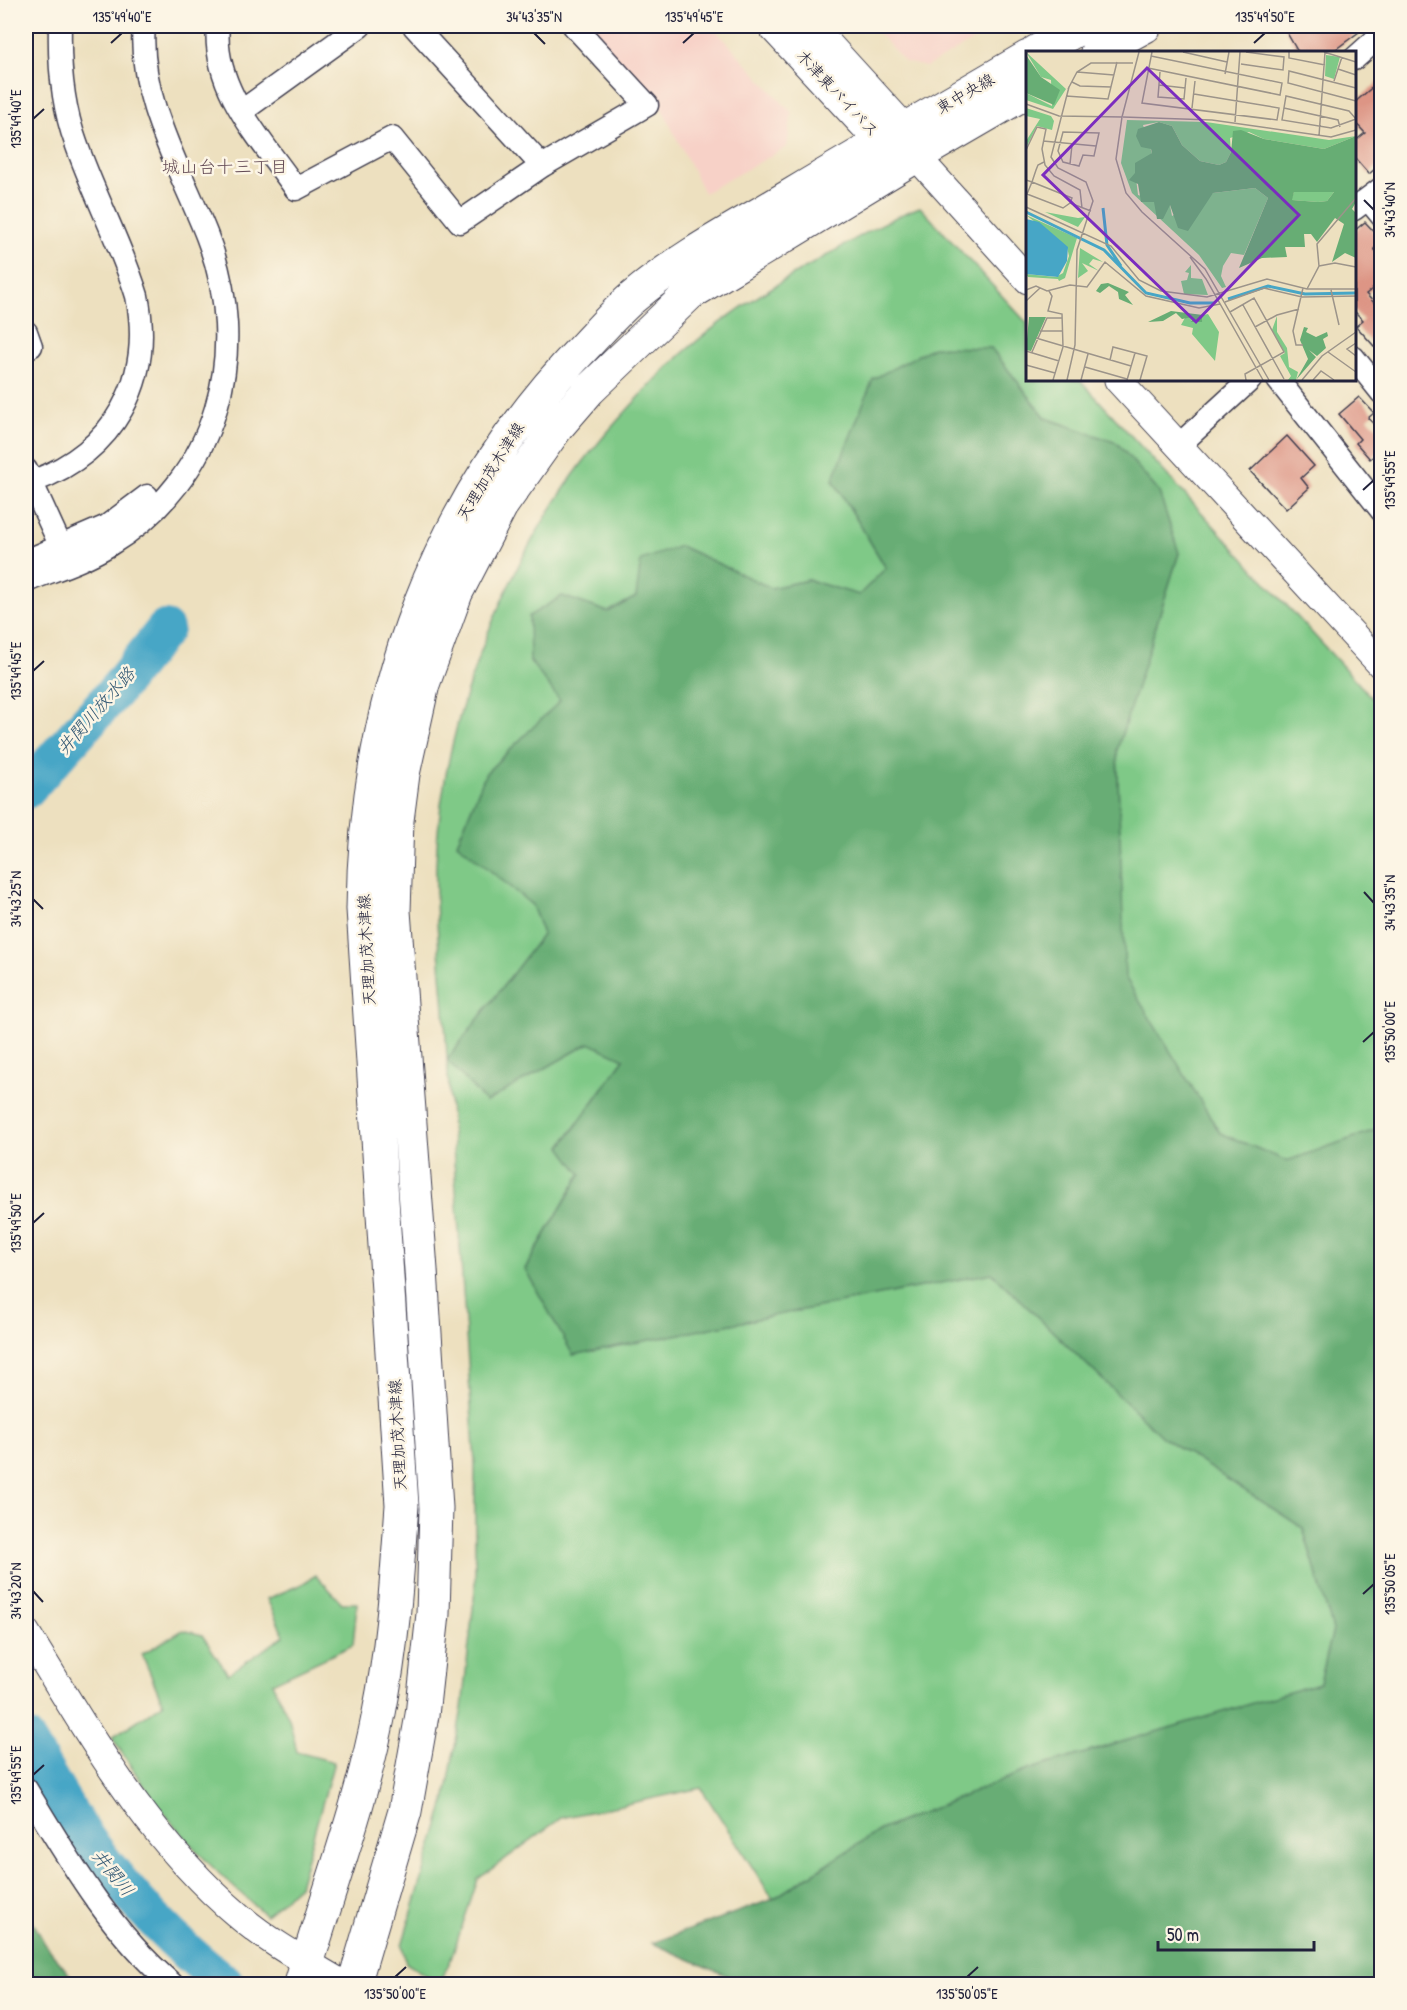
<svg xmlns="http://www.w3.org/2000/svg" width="1407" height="2010" viewBox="0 0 1407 2010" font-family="'Patrick Hand','Klee One',sans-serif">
<rect width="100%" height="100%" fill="#fcf5e5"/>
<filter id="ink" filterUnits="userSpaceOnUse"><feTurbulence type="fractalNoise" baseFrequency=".0167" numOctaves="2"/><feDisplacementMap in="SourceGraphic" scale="12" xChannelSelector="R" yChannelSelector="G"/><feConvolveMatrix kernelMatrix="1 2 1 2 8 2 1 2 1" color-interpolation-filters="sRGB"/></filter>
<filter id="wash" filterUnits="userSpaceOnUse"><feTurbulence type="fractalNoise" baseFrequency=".008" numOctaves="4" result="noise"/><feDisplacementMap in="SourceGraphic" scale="24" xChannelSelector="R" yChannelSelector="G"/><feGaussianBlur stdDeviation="1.35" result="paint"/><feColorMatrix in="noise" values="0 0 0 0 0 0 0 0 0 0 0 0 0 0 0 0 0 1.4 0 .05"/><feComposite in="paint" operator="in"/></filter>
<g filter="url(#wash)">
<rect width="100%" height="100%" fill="#ede0bf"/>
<path fill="#f7d1c7" d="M586,26H712L792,113L787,147L704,193L662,109Z
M872,26H987L990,31L926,67L905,62Z"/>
<path fill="#7fc987" stroke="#507661" stroke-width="1.5" d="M920,207L1027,323L1028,380H1080L1381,708V1128L1287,1161L1220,1133L1124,977L1117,749L1179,553L1117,443L1046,418L991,348L833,480L886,568L859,595L808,580L771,588L680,546L636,597L608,612L562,596L530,661L561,701L486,773L457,843L532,905L543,934L447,1060L487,1101L590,1043L624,1059L561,1146L581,1173L525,1269L573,1355L992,1273L1162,1437L1303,1528L1333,1630L1320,1683L1028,1770L880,1830L773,1899L701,1788L561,1818L478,1879L450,1962L438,1983L406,1963L402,1945L445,1802L462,1708L475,1590V1464L447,1060C445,995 434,930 436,864C440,732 496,585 572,477C599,439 633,403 666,369C712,323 770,287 826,256C857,238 887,219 920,207Z
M316,1575L342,1603H357L353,1645L272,1683L289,1718L297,1752L334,1762L299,1886L266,1915C197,1858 159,1813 112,1737L163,1704L142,1654L183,1630L202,1635L228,1674L284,1636L267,1599L302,1584Z"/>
<path fill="#67ad74" stroke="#446858" stroke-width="1.5" d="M933,347L991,348L1046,418L1117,443L1159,492L1179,553L1117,750L1125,977L1220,1133L1287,1161L1381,1128V1984H746L652,1943L773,1899L880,1830L1028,1770L1320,1683L1333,1630L1303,1528L1162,1437L992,1273L573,1355L525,1269L581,1174L561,1147L624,1059L589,1043L486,1102L447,1060L543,934L532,905L457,843L486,773L560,701L530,661L529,616L562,596L608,612L636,597L641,560L680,546L771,588L808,580L859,595L886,568L833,480L873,379Z
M26,1909L45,1944L77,1984H26Z"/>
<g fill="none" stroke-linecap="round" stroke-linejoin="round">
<path stroke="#47a6c6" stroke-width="38" d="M26,790L118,688L165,629
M26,1739C47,1774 66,1811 90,1844C129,1897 174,1944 226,1984"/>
</g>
<g id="blocks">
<path fill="#dd9585" d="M1283,26H1367L1332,52H1298Z
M1382,79V163L1369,174L1354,157V142L1365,133L1354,121V103Z
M1365,222L1382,240L1374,249L1382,258V281L1366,294L1378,307L1382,304V355L1356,326L1363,320L1354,311V231Z
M1359,397L1374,413L1368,418L1382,433V449L1370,459L1356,443L1360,439L1339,414Z
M1287,436L1314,466L1301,478L1309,488L1286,509L1250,471Z"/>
</g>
</g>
<g filter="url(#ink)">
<use href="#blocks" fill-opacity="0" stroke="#403e4f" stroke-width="1.5"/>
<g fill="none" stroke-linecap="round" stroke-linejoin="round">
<defs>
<path id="minor" d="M218,26C212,89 262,140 296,189L392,138L460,222L542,166L647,105L574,26
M414,26L542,166
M1354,59L1382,34
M242,111L360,26
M1368,199L1382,216
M1354,209L1382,188
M26,332L31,346L26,348
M1354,358L1382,393
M1278,380L1382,511
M1178,446L1250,380
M26,470L67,560
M34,481C114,451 154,381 137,296C121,244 94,195 76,143C62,105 59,65 60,26
M26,561L107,526L147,496
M26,581C53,570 83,561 109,545C218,479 252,352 207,236C182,172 137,96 144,26
M26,1789C69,1860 109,1930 172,1984"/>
<path id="tertiary" d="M916,156L1028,280
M1118,380L1382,666
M26,1632C89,1734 147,1839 240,1917C272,1944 308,1963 343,1984"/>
<path id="primary" d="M301,1984C327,1894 361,1806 379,1713C393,1645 397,1575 402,1505L363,909C365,697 437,498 586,345C601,329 616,312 632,298C672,264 718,238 763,212C810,184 856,156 903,130
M354,1984L405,1811L422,1715L433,1614L436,1508L421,1270L394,911L397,820L403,774L423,684L456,593L501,506L557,427L589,390L689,294L916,156"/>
<path id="trunk" d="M775,26L882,141L916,156
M808,26L903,130L916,156
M1036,52L1083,26
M1097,52L1145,26
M903,130L1028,57
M916,156L1028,91"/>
</defs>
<use href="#minor" stroke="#403e4f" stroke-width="25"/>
<use href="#tertiary" stroke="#403e4f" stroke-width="29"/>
<use href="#primary" stroke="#403e4f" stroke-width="35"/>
<use href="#trunk" stroke="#403e4f" stroke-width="35"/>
<use href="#minor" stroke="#fff" stroke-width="22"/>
<use href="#tertiary" stroke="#fff" stroke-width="27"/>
<use href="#primary" stroke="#fff" stroke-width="33"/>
<use href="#trunk" stroke="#fff" stroke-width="33"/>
</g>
</g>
<path fill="none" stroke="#22223b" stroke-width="2" d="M534,33L545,44M111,43L122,33M683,43L694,33M1254,43L1265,33M33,119L44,109M1364,200L1374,210M1363,490L1374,480M33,671L44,661M1364,892L1374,903M33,899L43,909M1363,1042L1374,1032M33,1223L44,1213M33,1591L43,1602M1363,1594L1374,1584M33,1775L44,1765M395,1977L406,1967M967,1977L978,1967"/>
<g text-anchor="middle" stroke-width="5" stroke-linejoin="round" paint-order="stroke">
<g font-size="16" fill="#22223b" stroke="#fcf5e5">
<text transform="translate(838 93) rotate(47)" y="6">木津東バイパス</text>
<text transform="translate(965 93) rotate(-30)" y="6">東中央線</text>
<text transform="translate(490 471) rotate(-58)" y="6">天理加茂木津線</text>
<text transform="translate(366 950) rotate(-93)" y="6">天理加茂木津線</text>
<text transform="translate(397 1435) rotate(-93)" y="6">天理加茂木津線</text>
</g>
<g font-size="18" fill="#634a55" stroke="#fcf5e5">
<text x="225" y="173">城山台十三丁目</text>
</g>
<g font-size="18" font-style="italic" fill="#315773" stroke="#fcf5e5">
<text transform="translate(96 711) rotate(-49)" y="6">井関川放水路</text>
<text transform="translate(113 1873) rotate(51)" y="6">井関川</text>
</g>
</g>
<g transform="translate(1026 51)">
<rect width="330" height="330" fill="#ede0bf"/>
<path d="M0,1L40,38L27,58L0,49V42L26,55L25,29L15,26ZM300,4L314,6L308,28L299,25ZM0,57L25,65L28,70L26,79L11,75L0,97V90L14,68L0,65ZM101,69L180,71L303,89L330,85L298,98L238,88L223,81L204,87L205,101L200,111L193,114L174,110L156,94L146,75L133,71L117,74L126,102L109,119L112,144L144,154L146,165L187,142L229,137L242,147L218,204L205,202L197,215L195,225L200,236L196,237L173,204L106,142L95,112ZM268,141H308L301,150L292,151L265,149ZM19,161L52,167L59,166L52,176ZM0,164L51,187L39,227L33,230L32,228L2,226L0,223L30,226L37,222L43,205L41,196ZM54,197L77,211L67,208L63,213L73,220L56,212L62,220L52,227ZM165,214V227L176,228L182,244L158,243L155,230L161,229L163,222L159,221ZM182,263L193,281L189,310L166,283L167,277L155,274L160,265L168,266L165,270H176L177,264ZM251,265V281L261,297L263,316L272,321L270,329H262L265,325L254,305L259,302L246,279Z" fill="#7fc987"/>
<path d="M0,4L15,26L34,39L28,54L0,42ZM133,71L146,75L156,94L174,110L193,114L200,111L205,101L207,80L215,79L238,88L298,98L330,85V151L326,158L330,162V207L319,202L306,211L318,173L309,167L291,191L285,183H278L279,196H259L261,206L236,207L213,217L242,147L229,137L187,142L162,180L152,177L144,154L137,168H131L128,151H115L112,133L103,129L109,122V112L126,102L125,98L115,96L110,85L112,78ZM268,141H308L301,150L292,151L266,149ZM82,232L103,241L99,244L107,254L93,248L92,241L83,235L74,242L70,240L75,233ZM145,260L177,264L176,271H165L167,266L156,268L150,262L137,270L122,271ZM3,266H20L5,300L0,299ZM278,276L282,277L280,281L290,286L301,281L302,285L297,288L300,297L291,305L283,299L290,306L270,329L282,308L274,289Z" fill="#67ad74" fill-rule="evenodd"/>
<path d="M0,168L13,171L42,196L41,210L32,226L0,223Z" fill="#47a6c6"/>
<path fill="none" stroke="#47a6c6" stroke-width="3" d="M77,157L81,194L95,215M0,161L78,199L120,242L164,252H188M202,248L242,235L279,243L330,242"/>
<path fill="none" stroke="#9c948a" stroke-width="1.5" d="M126,1L116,52L251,69L253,57L168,43M157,1L201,11M263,1V7L299,14M298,1L330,11M215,13L257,19L258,6L220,1M122,17L254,44L256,32L125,5M312,18L330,24M51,21L88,24M134,21L132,46L158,48L160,27M199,23L203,1M308,30L316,6M46,31L54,35L85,36M133,34L159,37M330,37L263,20L262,32L330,50M42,38L51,21L65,12H107M40,45L82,48L91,11M0,53L33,65L96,66M166,57L169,30M258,57L312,69L314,76M96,66L90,108L100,142L116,161L179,218L243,329M96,66L113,1M97,66L186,69L305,86L330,79M330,68L323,60L260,45L256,69L305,77L330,68M209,71L214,1M37,81L73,82L68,105L57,104L53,115L37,111L32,100ZM293,85L299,1M17,90L70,95M0,99L11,76L20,78L16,98L19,114L28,125L54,139L56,157M44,113L46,94M0,129L6,131L46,147L44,152L37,157L1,143L6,131L10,119L12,114L18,111M44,152L65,160M0,156L85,195L113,229L135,240L181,246L241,228L281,238H330M164,206L180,228L237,329M293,215L309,212L330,216M281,238L293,215L291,193L330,147M0,239L10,235L21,240L44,234L61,236L79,211L120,245L173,257L194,253M305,239L313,274M23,240L26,245L22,260L36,263L37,296L27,329M0,250L14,237M199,251L238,237L276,246L330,245M217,254L258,328M204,261L228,247L258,301L219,323L220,329M229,276L251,264L273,258M14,280H36M10,287L105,315M330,292L321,298L330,305M277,294H270L267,280L277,237M0,300L33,310M6,301L21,267H36M302,301L330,321M84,309L87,296L121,305L114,329M0,314L29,322M59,316L101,328M41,329L49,294L51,199L67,150L60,131L32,117L25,106L43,36M55,329L62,303M101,329L109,302M276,329L296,305L330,281M287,329L295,320L308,329"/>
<path fill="#7b2cbf" fill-opacity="0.15" stroke="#7b2cbf" stroke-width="3" d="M121,17L273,164L170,271L17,124Z"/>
<rect width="330" height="330" fill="none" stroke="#22223b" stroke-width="3"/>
</g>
<rect width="1407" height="2010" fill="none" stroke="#fcf5e5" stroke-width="66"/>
<path d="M1158 1941v9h156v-9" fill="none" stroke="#22223b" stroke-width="3"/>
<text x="1167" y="1941" font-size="18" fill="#22223b" stroke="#fcf5e5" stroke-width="4.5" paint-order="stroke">50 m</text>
<rect x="33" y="33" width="1341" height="1944" fill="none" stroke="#22223b" stroke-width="2"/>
<g font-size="15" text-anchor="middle" fill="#22223b">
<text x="122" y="22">135°49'40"E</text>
<text x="534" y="22">34°43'35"N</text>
<text x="694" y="22">135°49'45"E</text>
<text x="1265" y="22">135°49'50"E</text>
<text transform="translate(16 119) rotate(-90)" y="5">135°49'40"E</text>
<text transform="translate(1390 210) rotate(-90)" y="5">34°43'40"N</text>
<text transform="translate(1390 480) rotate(-90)" y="5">135°49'55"E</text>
<text transform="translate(16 671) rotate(-90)" y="5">135°49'45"E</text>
<text transform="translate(16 899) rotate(-90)" y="5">34°43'25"N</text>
<text transform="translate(1390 903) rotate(-90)" y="5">34°43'35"N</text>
<text transform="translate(1390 1032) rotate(-90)" y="5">135°50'00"E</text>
<text transform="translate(16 1223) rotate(-90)" y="5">135°49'50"E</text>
<text transform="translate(1390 1584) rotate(-90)" y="5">135°50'05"E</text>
<text transform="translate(16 1591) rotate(-90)" y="5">34°43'20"N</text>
<text transform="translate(16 1775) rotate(-90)" y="5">135°49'55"E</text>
<text x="395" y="1999">135°50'00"E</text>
<text x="967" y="1999">135°50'05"E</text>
</g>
</svg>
